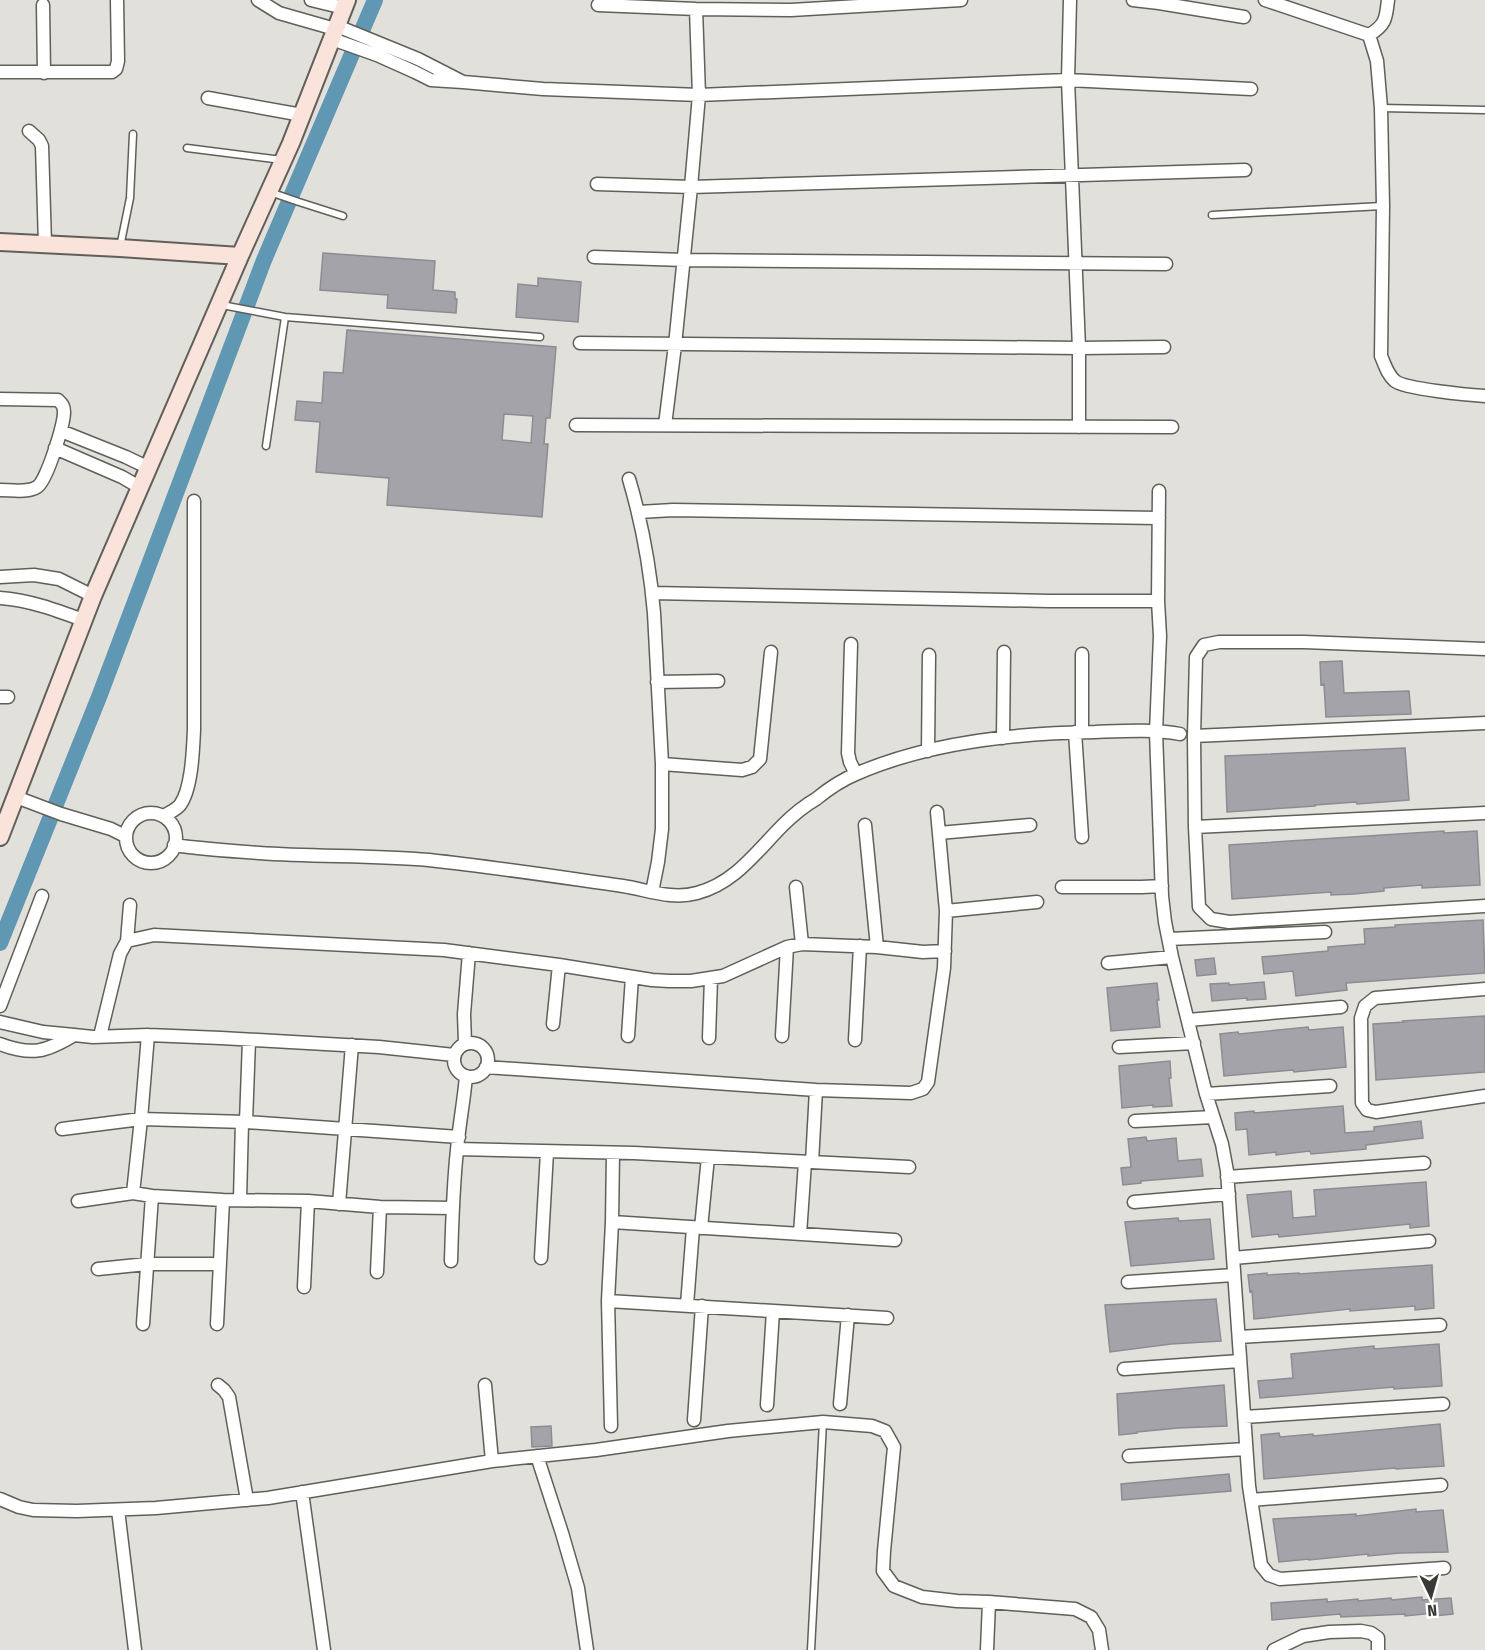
<svg xmlns="http://www.w3.org/2000/svg" width="1485" height="1650" viewBox="0 0 1485 1650" font-family="'Fira Sans Condensed',sans-serif">
<rect width="100%" height="100%" fill="#e2e0da"/>
<g fill="none" stroke-linecap="round" stroke-linejoin="round">
<path stroke="#6097b2" stroke-width="16" d="M0,943L99,697L264,260L375,0"/>
</g>
<path fill="#a3a3a9" stroke="#8c8c92" stroke-width="1.5" fill-rule="evenodd" d="M323,253L435,261L433,290L455,292V299H457L456,313L387,308L388,295L320,290Z
M538,278L581,282L578,322L516,317L518,284L538,286Z
M347,330L556,347L550,418H546L544,444H548L542,517L387,505L389,478L316,472L320,422L295,420L297,401L322,403L324,372L343,373ZM504,414L533,416L531,443L502,440Z
M1342,661L1344,693L1409,691L1411,714L1326,717L1324,684L1321,685L1320,662Z
M1405,748L1409,800L1357,804L1356,802L1315,805V806L1227,812L1225,756Z
M1444,831V833L1477,831L1480,885L1422,888V885L1384,888V891L1354,894L1331,895V892L1232,899L1229,845Z
M1483,920L1485,973L1346,983L1347,990L1296,996L1293,971L1264,974L1262,957L1328,951V947L1365,944L1364,929L1395,927V925Z
M1214,958L1216,974L1197,976L1195,960Z
M1264,982L1266,999L1247,1000V998L1212,1001L1210,984L1229,983V985Z
M1157,983L1159,1000H1157L1160,1027L1111,1031L1107,988Z
M1485,1016V1072L1376,1080L1373,1024L1404,1022L1403,1021Z
M1308,1027L1309,1030L1343,1027L1346,1067L1294,1072L1293,1070L1224,1076L1220,1034L1238,1032L1239,1034Z
M1170,1061L1171,1078H1169L1172,1106L1153,1107V1105L1122,1108L1119,1066Z
M1343,1106L1345,1133L1374,1131V1127L1421,1121L1423,1138L1366,1145V1149L1311,1154L1310,1151L1276,1155V1152L1249,1155L1247,1129L1236,1130L1235,1113L1254,1111V1113Z
M1146,1137L1147,1141L1176,1138L1178,1161L1201,1159L1203,1176L1141,1181V1183L1123,1185L1121,1168L1131,1167L1128,1139Z
M1426,1182L1429,1226L1410,1228V1224L1279,1237L1278,1234L1252,1237L1247,1195L1291,1191L1293,1218L1316,1216L1314,1190Z
M1178,1218L1179,1221L1210,1219L1214,1259L1131,1266L1125,1222Z
M1432,1265L1434,1308L1415,1310V1306L1350,1311V1309L1254,1319L1252,1291L1250,1292L1248,1275L1267,1273V1275L1299,1273V1274Z
M1216,1299L1221,1341L1171,1344L1110,1352L1105,1305Z
M1439,1344L1442,1386L1394,1389V1387L1260,1398L1258,1381L1293,1378L1291,1354L1374,1346V1349Z
M1224,1385L1227,1426L1178,1428L1137,1432V1433L1119,1435L1117,1394Z
M1440,1424L1444,1466L1396,1469L1395,1468L1264,1479L1261,1435L1279,1433L1280,1437L1313,1434V1436Z
M551,1426L552,1446L532,1447L531,1427Z
M1229,1474L1231,1491L1122,1500L1121,1484Z
M1416,1509V1512L1443,1510L1448,1552L1400,1553L1368,1556V1554L1309,1560V1559L1279,1562L1273,1519L1356,1514V1516Z
M1422,1597V1600L1451,1598L1453,1614L1434,1616V1613L1405,1616V1614L1341,1617L1340,1614L1272,1620L1271,1603L1327,1599V1602L1358,1599V1601L1391,1598L1392,1600Z"/>
<g fill="none" stroke-linecap="round" stroke-linejoin="round">
<defs>
<path id="lane" d="M1381,108L1485,110
M187,148L282,160
M270,192L299,202L343,216
M1212,215L1382,206
M120,247L130,198L133,134
M222,305L285,317L540,337
M266,446L285,317
M811,1650L823,1422"/>
<path id="street" d="M258,0L279,13L335,29
M311,0L344,8
M1070,0L1068,80L1079,348V427
M1133,0L1159,3L1244,17
M1265,0L1369,35
M43,5L44,73
M598,5L696,9L791,10L961,0
M1369,35L1377,61L1381,108L1383,206L1381,356C1385,365 1387,374 1395,381C1405,389 1469,395 1485,396
M1369,35C1386,25 1386,18 1388,0
M332,39L377,55L415,72L431,80L463,82L418,59L337,26
M0,72H112L116,69L118,61L117,0
M463,82L543,89L699,95L1068,80L1251,89
M208,98L302,115
M29,131L39,140L42,146L45,244
M597,184L691,187L1245,170
M594,257L684,260L1166,264
M580,343L1079,348L1164,347
M0,399L58,400C62,404 64,406 64,412C64,424 47,481 37,487C28,493 11,490 0,490
M576,425L1172,427
M665,425L675,345L691,187L699,95L696,9
M61,431L126,457L149,468
M55,448L122,477L141,488
M629,479C642,523 650,567 654,613L662,764V829L658,862L652,892
M1159,491L1158,601L1160,636L1156,732L1162,896L1165,922L1172,957L1206,1094L1222,1144L1227,1171L1249,1486L1261,1565L1269,1575L1280,1579L1444,1568
M639,512L673,510L1159,518
M0,577L34,575L59,579L93,596
M652,593L1049,601H1158
M0,598C29,600 56,610 83,620
M851,644L848,753L850,762L856,774
M1485,649L1304,642H1219L1204,645L1196,657L1194,736L1195,827L1199,907L1211,919L1229,922L1485,906
M1082,654V732
M657,682L718,681
M0,697H8
M1075,732L1082,837
M1194,736L1485,723
M1003,738L1004,652
M928,751L929,655
M662,764L742,770L752,767L760,759L771,652
M16,797L61,814L111,829L125,836
M126 838a25 25 0 1 1 50 0a25 25 0 1 1-50 0Z
M164,816C168,813 176,810 180,805C192,789 193,749 194,730V501
M865,825L877,947
M1195,827L1485,813
M939,833L1030,825
M174,845C202,849 231,851 259,853C316,857 372,855 429,860C494,867 559,877 623,886C648,890 672,900 697,893C735,883 756,852 783,825C792,816 804,806 816,799C827,790 844,779 856,774C929,742 1017,733 1095,732C1123,731 1153,729 1180,734
M796,887L802,944
M1062,887H1142L1162,886
M946,911L1037,902
M1169,939L1325,932
M127,941L130,905
M1108,963L1172,957
M1485,989L1375,998L1365,1006L1361,1018L1362,1103L1367,1110L1376,1112L1485,1096
M0,1006L42,896
M1188,1020L1341,1007
M0,1022L43,1032L74,1035L93,1037L148,1035L221,1038L379,1047L454,1055
M553,1024L559,965
M100,1036L118,962L120,954L127,941L154,935L444,950L559,965L652,980L669,981H691L723,976L787,947L802,944L877,947L923,952L945,951
M628,1036L632,977
M782,1036L787,947
M709,1038L711,978
M855,1040L860,946
M454 1060a17 17 0 1 1 34 0a17 17 0 1 1-34 0Z
M465,1043L464,1014L469,953
M0,1044C32,1056 46,1052 74,1035
M1119,1047L1194,1043
M486,1067L816,1090L911,1093L923,1089L928,1082L944,968L946,911L937,812
M1206,1094L1330,1086
M1135,1121L1213,1117
M246,1122L249,1040
M62,1129L141,1119L246,1122L459,1137
M457,1149L634,1153L909,1167
M812,1162L816,1090
M1227,1177L1424,1163
M133,1193L141,1119L148,1035
M240,1199L242,1122
M78,1201L133,1193L152,1196L223,1200L308,1201L380,1207L453,1208
M1134,1202L1229,1194
M339,1204L352,1045
M612,1222L895,1240
M701,1228L708,1157
M800,1234L805,1162
M541,1258L547,1152
M1233,1258L1429,1241
M451,1261C452,1224 453,1187 457,1150C459,1125 464,1101 466,1076
M98,1269L147,1264H220
M377,1272L380,1207
M1128,1282L1234,1275
M304,1287L308,1201
M608,1301L887,1318
M687,1305L693,1228
M143,1324L152,1196
M217,1324L223,1200
M1239,1337L1440,1325
M1124,1369L1240,1361
M218,1385L224,1390L229,1397L247,1500
M485,1385L492,1461
M840,1404L848,1315
M767,1405L773,1311
M1244,1417L1443,1404
M694,1420L702,1306
M611,1426L608,1301L612,1222L613,1153
M537,1456L562,1533L578,1588L587,1650
M1129,1456L1246,1449
M302,1492L324,1650
M0,1499L19,1507L33,1510L77,1511L156,1508L268,1498L492,1461L596,1450L728,1431L823,1422L872,1426L885,1431L894,1447L884,1551L883,1571L894,1586L922,1597L957,1601L989,1602L1075,1609L1091,1617L1099,1630L1102,1650
M1251,1500L1441,1485
M118,1510L135,1650
M987,1650L989,1602
M1274,1650L1303,1636L1329,1632L1361,1631L1371,1633L1378,1638V1650"/>
<path id="secondary" d="M0,242L120,248L240,256
M0,837L93,596L240,256L291,143L347,0"/>
</defs>
<use href="#lane" stroke="#605f59" stroke-width="9"/>
<use href="#street" stroke="#605f59" stroke-width="15"/>
<use href="#secondary" stroke="#605f59" stroke-width="20"/>
<use href="#lane" stroke="#fff" stroke-width="6"/>
<use href="#street" stroke="#fff" stroke-width="12"/>
<use href="#secondary" stroke="#fae3da" stroke-width="16"/>
</g>
<g transform="translate(1431 1596) rotate(175)" stroke="#ffffff" stroke-width="4.5" paint-order="stroke">
<path d="M0-4.5L10 22L0 15L-10 22Z" fill="#393936"/>
<text y="-9" font-size="16" font-weight="bold" text-anchor="middle" fill="#393936">N</text>
</g>
</svg>
